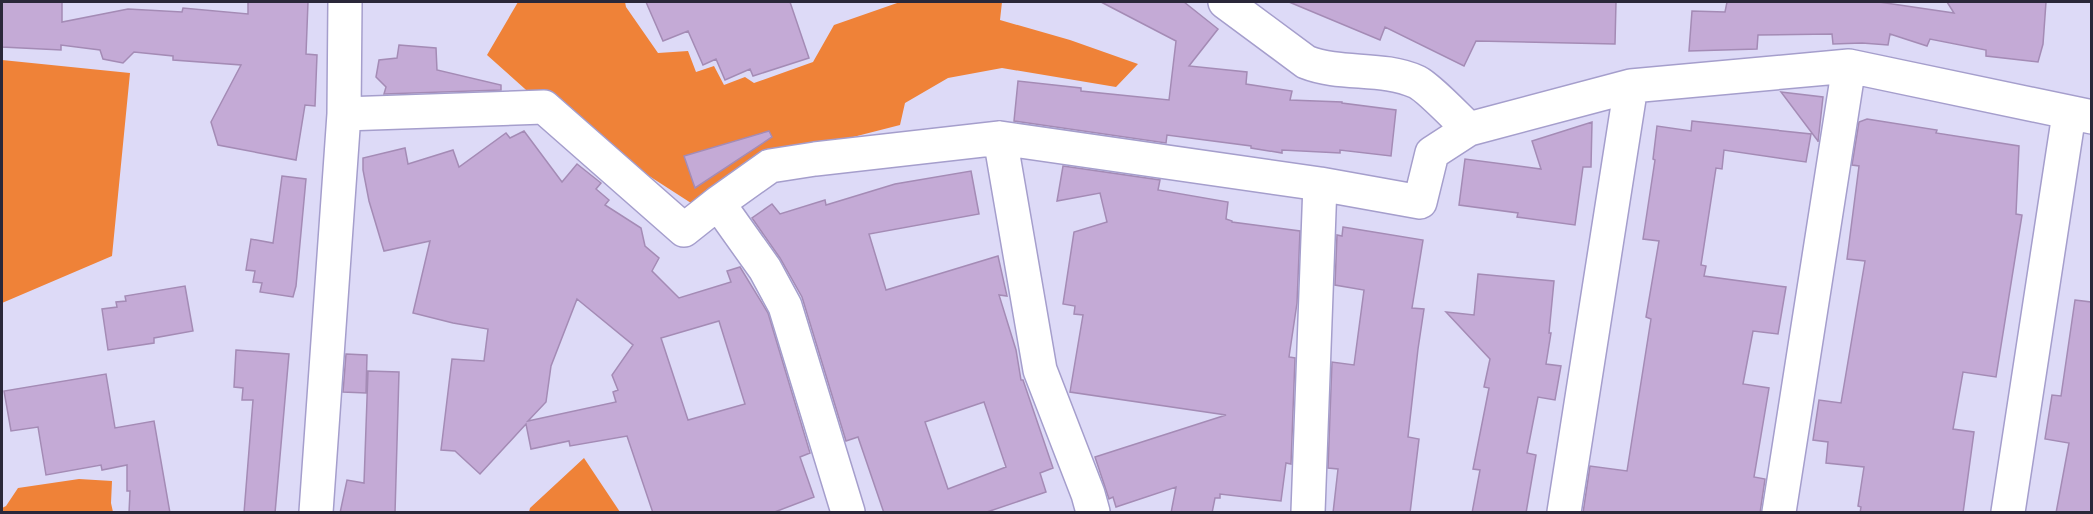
<svg xmlns="http://www.w3.org/2000/svg" width="2093" height="514" viewBox="0 0 2093 514" font-family="'Roboto Serif',serif">
<rect width="100%" height="100%" fill="#dddaf7"/>
<path fill="#ef8238" d="M518,2H625L626,7L658,53L688,51L696,72L714,66L724,85L745,77L754,83L813,62L834,25L900,2H1002L1000,20L1070,40L1138,64L1116,87L1002,68L948,78L905,103L900,125L767,159L691,203L553,114L487,55Z
M2,60L130,73L112,256L2,303Z
M584,458L620,512H529L530,508Z
M79,479L112,481L111,503L113,512H2V508L6,506L18,488Z"/>
<path fill="#c4aad6" stroke="#a48bb5" stroke-width="1.5" fill-rule="evenodd" d="M2,2H62V22L128,9L182,12L183,8L248,14V2H308L306,54L317,55L315,106L305,105L296,160L218,145L211,122L241,65L173,60V56L134,52L123,63L103,59L100,50L61,45V50L2,47Z
M646,2H790L809,58L753,76L750,69L725,80L716,59L703,65L688,31L663,41Z
M1101,2H1184L1218,29L1189,66L1247,72L1246,84L1292,91L1290,100L1342,102V103L1396,110L1391,156L1340,150V153L1282,150V153L1251,148V146L1167,135L1166,143L1014,121L1018,81L1081,88V91L1169,100L1176,41Z
M1289,2H1616L1615,44L1476,41L1464,66L1385,27L1380,40Z
M1727,2H1879L1954,13L1947,2H2046L2043,44L2038,62L1986,56V50L1930,39L1927,46L1890,34L1888,45L1862,43L1833,44L1832,34L1758,35L1757,49L1689,51L1692,11L1725,12Z
M399,45L436,48L437,70L501,85V90L384,94L386,87L376,77L379,60L397,58Z
M1781,92L1823,97L1818,142V141Z
M1867,119L1937,130L1936,133L2019,146L2016,214L2022,215L1996,377L1963,372L1953,429L1974,432L1963,513H1860L1861,507L1858,506L1864,467L1826,463L1828,442L1813,440L1819,400L1841,403L1865,261L1847,259L1859,166L1852,165L1859,122Z
M1692,121L1811,134L1806,162L1724,150L1722,169L1716,168L1701,265L1706,266L1704,276L1786,287L1778,334L1753,331L1743,384L1769,388L1754,477L1765,479L1760,513H1583L1590,466L1627,471L1651,319L1646,317L1659,241L1643,239L1655,160L1653,159L1657,126L1691,131Z
M1592,122L1591,167H1583L1575,225L1517,217L1518,213L1459,205L1465,159L1541,169L1532,141Z
M524,131L562,182L577,164L601,183L596,189L609,200L605,205L641,228L645,246L659,258L652,271L679,298L731,282L727,271L740,267L768,313L810,453L800,457L814,497L772,513H653L627,436L570,446L569,441L531,449L526,424L480,474L455,451L441,450L452,359L484,361L488,329L453,323L413,313L430,241L384,251L369,201L363,170V158L405,148L408,164L453,150L459,167L506,133L510,138ZM577,299L633,345L612,375L618,390L613,392L616,402L528,421L546,402L551,366ZM719,321L745,404L688,420L661,338Z
M769,131L772,137L695,188L684,156Z
M1063,166L1160,180L1158,190L1228,202L1226,219L1232,221V222L1300,231L1297,303L1289,357L1295,358L1291,464L1286,463L1281,501L1220,494V498H1215L1212,513H1171L1176,487L1116,507L1113,497L1109,499L1095,457L1226,415L1070,392L1083,315L1074,314L1075,306L1063,304L1074,232L1107,222L1100,193L1057,201Z
M971,171L979,214L869,234L886,290L998,256L1007,296L999,295L1016,350L1021,380H1023L1053,468L1040,473L1046,492L984,513H884L858,437L846,441L802,297L780,258L752,218L772,204L780,214L825,200L826,205L895,184ZM984,402L1006,467L948,489L925,422Z
M282,176L306,179L296,286L293,297L260,292L262,283L253,282L255,271L246,270L251,239L273,243Z
M1343,227L1423,240L1412,308L1424,309L1418,349L1408,437L1419,439L1410,513H1333L1338,469L1328,468L1332,362L1354,365L1364,290L1335,285L1337,235L1342,236Z
M1478,274L1554,281L1549,333H1551L1546,364L1561,366L1555,400L1538,397L1527,453L1536,455L1526,513H1472L1480,470L1473,469L1489,388L1484,387L1490,359L1446,312L1474,315Z
M185,286L193,331L154,338V343L108,350L102,309L117,307L116,302L126,301L125,296Z
M2075,300L2091,302V513H2056L2069,443L2045,439L2052,395L2061,396Z
M236,350L289,354L275,513H244L253,400H242L243,388L234,387Z
M346,354L367,355L366,393L343,392Z
M368,371L399,372L395,513H340L347,480L364,483Z
M106,374L115,428L154,421L170,513H129L130,491H127V465L102,470L101,465L46,475L38,427L11,431L4,391Z"/>
<g fill="none" stroke-linecap="round" stroke-linejoin="round">
<defs>
<path id="minor" d="M1225,2L1306,62C1341,76 1382,66 1417,82C1429,88 1457,118 1469,129
M344,114L544,107L684,230L718,203L765,269L785,306L848,512
M1000,138L1040,370L1088,494L1093,512
M718,203L770,166L815,159L1000,138L1320,184L1420,202L1432,153L1469,129L1631,86L1849,66L2092,117
M316,512L344,114L345,2
M1308,512L1320,184
M1564,512L1631,86
M1779,512L1849,66
M2008,512L2069,114"/>
</defs>
<use href="#minor" stroke="#a59ecc" stroke-width="36"/>
<use href="#minor" stroke="#fff" stroke-width="33"/>
</g>
<rect width="2093" height="514" fill="none" stroke="#2a2739" stroke-width="6"/>
</svg>
